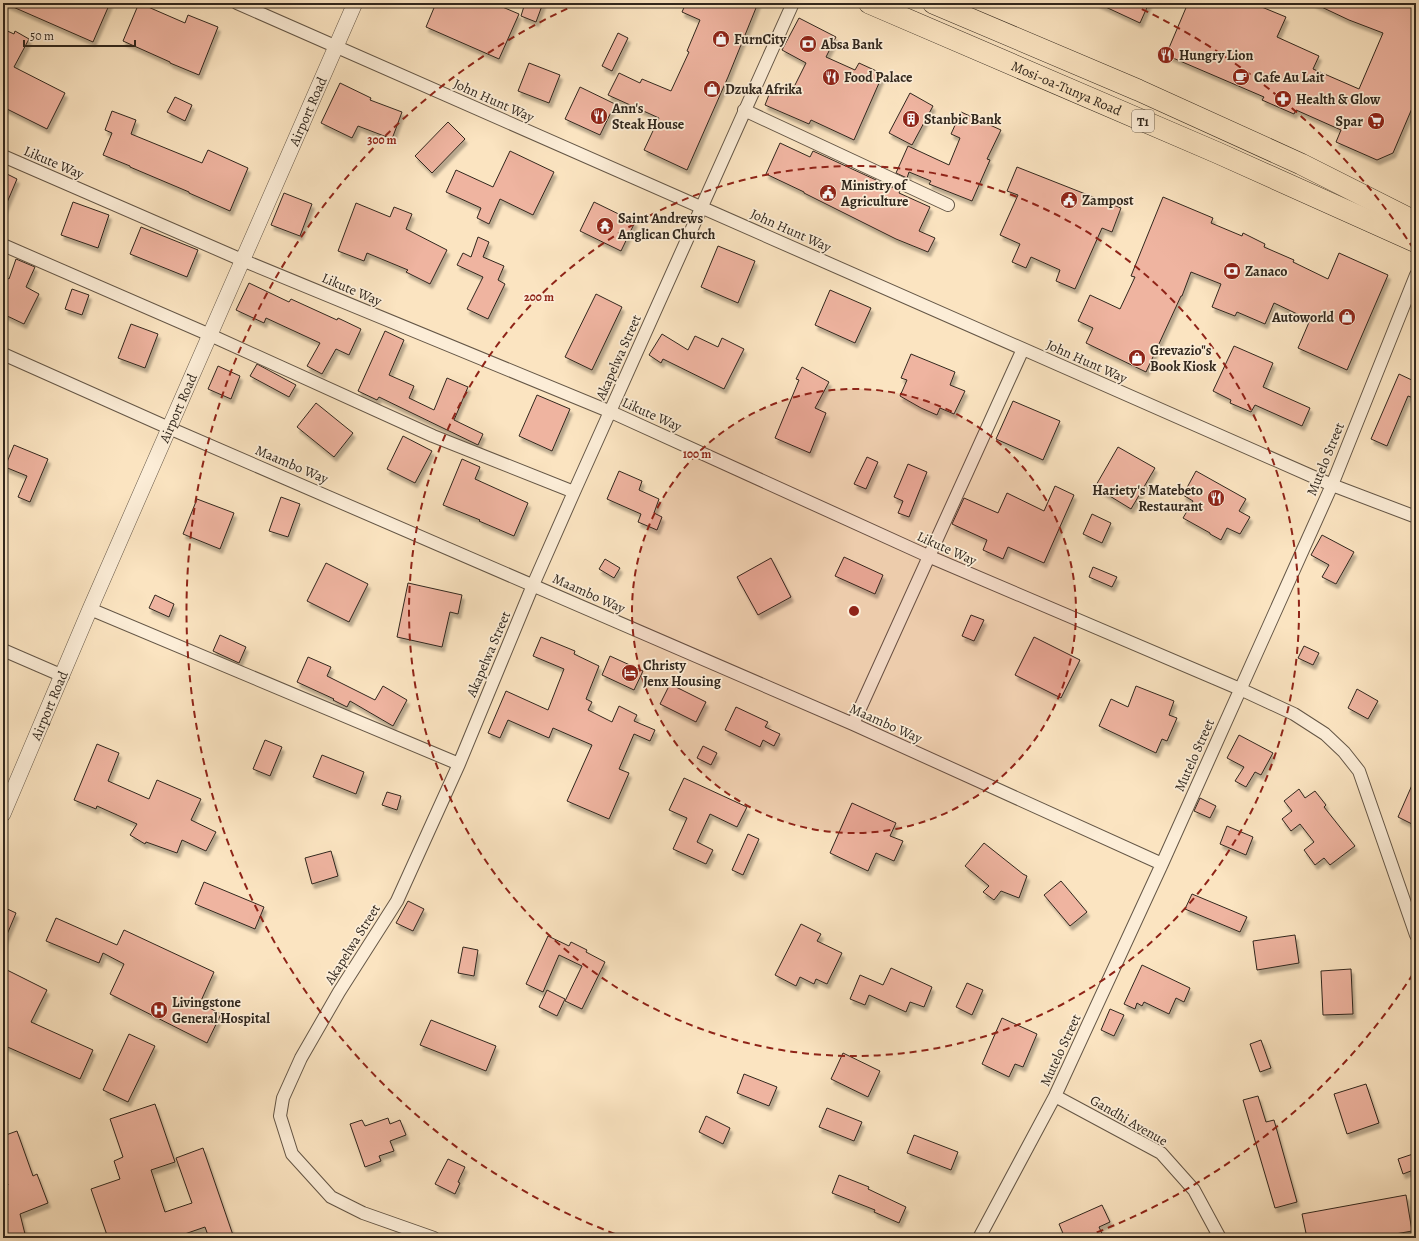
<svg xmlns="http://www.w3.org/2000/svg" width="1419" height="1241" viewBox="0 0 1419 1241" font-family="Alegreya,serif">
<defs>
<filter id="shadow"><feDropShadow dx="2.5" dy="4.5" stdDeviation="1" flood-color="#0004"/></filter>
</defs>
<rect width="100%" height="100%" fill="#fbe4c1"/>
<filter id="stains"><feTurbulence type="fractalNoise" baseFrequency=".005" numOctaves="4"/><feColorMatrix values="0 0 0 0 .2 0 0 0 0 .09 0 0 0 0 .02 0 0 0 .5 -.17"/></filter>
<radialGradient id="worn" r=".72"><stop offset=".6" stop-color="#630" stop-opacity="0"/><stop offset="1" stop-color="#630" stop-opacity=".3"/></radialGradient>
<path fill="#efb4a0" stroke="#31271d" filter="url(#shadow)" d="M4,3H110L93,42Z
M139,3L185,23L188,15L218,27L199,75L170,63V62L123,41Z
M436,3H493L519,14L499,59L426,27Z
M525,3H543L536,22L521,16Z
M686,3H758L728,77L687,170L644,150L659,118L608,95L619,73L640,83L642,79L671,91L689,52L687,51L700,20L682,12Z
M1097,3H1149L1140,23Z
M1188,3H1252L1286,17L1277,37L1319,56L1313,69L1359,89L1383,33L1349,20L1313,3H1416V99L1393,153L1377,160L1336,142L1341,130L1296,110L1294,114L1262,100L1264,97L1166,55Z
M799,18L836,37L826,57L855,70L859,63L883,74L854,140L811,120L809,124L765,105L772,87L790,95L806,63L782,50Z
M3,29L14,34L15,31L29,39L14,67L65,93L47,129L3,107Z
M618,33L628,38L612,71L602,66Z
M529,63L560,75L549,103L518,91Z
M340,83L371,98L370,100L402,112L392,139L358,126L352,138L321,123Z
M580,87L615,104L600,135L565,119Z
M910,93L933,106L912,145L889,133Z
M175,97L192,105L185,121L167,112Z
M112,111L136,120L131,134L202,163L208,150L248,168L230,211L189,193V192L130,167V166L103,155L112,133L105,130Z
M961,112L1001,130L987,159L990,160L972,201L929,184L931,181L909,172L907,178L896,173L908,146L949,165L960,138L951,134Z
M448,122L465,139L432,173L415,156Z
M780,143L810,157L813,151L900,191L899,193L930,207L919,231L935,238L928,252L896,239L804,193V192L766,174Z
M510,151L554,172L533,215L500,199L489,224L477,218L481,208L446,192L456,170L493,187Z
M1017,167L1121,208L1112,232L1102,228L1075,289L1056,281L1060,270L1031,257L1026,268L1012,262L1020,244L1000,235L1018,195L1007,191Z
M3,172L17,179L3,212Z
M284,193L312,204L300,236L271,225Z
M1163,197L1213,218L1211,223L1242,236L1243,233L1265,244L1264,247L1294,260L1293,262L1328,279L1339,253L1388,275L1347,370L1298,348L1310,320L1274,303L1265,324L1237,312L1235,316L1212,307L1221,284L1191,272L1182,296H1181L1146,372L1086,343L1093,328L1078,321L1090,295L1120,309L1135,277L1131,276Z
M73,202L109,215L98,248L61,235Z
M594,202L635,222L621,251L580,231Z
M356,203L390,217L394,207L412,214L406,229L447,250L430,284L406,272L408,270L367,253L364,261L338,251Z
M141,227L198,250L187,277L130,254Z
M478,237L489,242L483,257L504,266L498,280L505,284L488,319L467,309L483,277L457,265L463,253L471,257Z
M718,246L755,261L738,303L701,287Z
M16,259L35,267L26,287L39,294L24,324L3,314V275L9,279Z
M249,283L289,302L291,299L337,320L338,318L361,329L349,355L336,349L322,374L307,366L320,343L266,318L264,323L236,310Z
M72,289L89,295L82,315L65,309Z
M830,290L871,308L855,343L815,325Z
M596,294L622,307L592,370L565,357Z
M131,324L158,334L145,368L118,358Z
M385,331L404,340L389,375L414,386L409,398L434,410L447,378L468,387L454,420L483,434L478,445L379,397L377,400L358,391Z
M662,334L688,350L695,336L718,347L722,338L744,349L724,389L663,359L661,363L649,355Z
M1234,346L1273,363L1263,387L1310,408L1302,426L1255,405L1251,412L1230,403L1231,400L1213,391Z
M911,354L955,372L950,385L965,391L954,414L940,408L937,415L921,408L900,396L907,380L901,378Z
M257,364L296,385L289,397L250,376Z
M218,366L240,376L231,399L208,389Z
M802,367L829,382L815,408L826,413L810,453L775,438L799,380L796,379Z
M1399,374L1416,382V399L1408,396L1387,446L1371,439Z
M537,395L570,409L552,451L519,436Z
M1013,401L1060,421L1043,460L996,439Z
M316,403L353,433L334,457L297,427Z
M403,436L432,451L415,483L387,469Z
M14,445L48,459L30,502L18,497L27,476L5,467Z
M1118,447L1155,468L1131,509L1095,487Z
M867,457L878,462L866,489L854,484Z
M462,459L480,467L475,479L528,503L514,536L479,521L480,520L443,505Z
M908,464L927,472L909,517L898,513L903,501L894,497Z
M619,471L642,481L639,490L659,499L654,513L662,517L657,530L638,522L641,514L607,499Z
M1196,471L1246,499L1239,511L1250,517L1240,534L1227,528L1221,540L1210,534V533L1183,518L1193,501L1183,495Z
M1055,486L1074,495L1044,563L1008,547L1003,559L983,550L987,540L952,524L964,498L998,513L1007,493L1044,511Z
M281,497L300,504L288,537L269,531Z
M197,499L234,513L220,549L183,534Z
M1092,514L1111,523L1102,543L1083,534Z
M1322,535L1354,552L1336,584L1322,577L1329,565L1311,555Z
M844,557L883,575L875,594L835,576Z
M771,558L791,597L758,615L737,577Z
M605,559L620,568L614,578L599,569Z
M326,563L368,584L349,622L307,601Z
M1093,567L1117,577L1112,587L1089,577Z
M408,583L462,595L458,614L450,612L442,647L397,637Z
M155,595L174,604L169,617L149,608Z
M971,615L984,620L974,641L962,636Z
M220,635L246,647L239,663L213,651Z
M541,637L575,651L574,654L599,666L586,699L592,702L588,710L612,722L619,706L637,715L634,721L655,730L650,741L634,734L619,769L629,773L609,819L567,801L592,745L553,728L549,738L508,720L500,738L488,733L506,691L548,710L564,669L533,656Z
M1034,637L1080,660L1061,698L1015,675Z
M1304,646L1319,653L1313,665L1298,658Z
M610,656L643,671L634,690L602,675Z
M308,657L331,667L327,676L375,700L383,686L407,700L393,726L350,701L347,707L333,700L334,699L297,682Z
M670,684L706,702L696,722L660,704Z
M1136,686L1174,701L1169,715L1177,718L1167,741L1162,739L1156,753L1099,726L1111,699L1128,707Z
M1357,689L1378,701L1368,719L1348,708Z
M736,707L768,722L765,727L780,734L774,746L763,740L760,747L725,730Z
M1239,735L1273,753L1261,775L1255,772L1246,787L1235,781L1244,767L1227,758Z
M265,740L282,747L270,776L253,769Z
M97,744L119,753L108,781L149,799L157,780L201,799L191,820L216,832L206,851L182,840L177,853L146,842L145,844L130,835L137,824L97,806L96,809L74,800Z
M703,746L717,753L711,765L697,758Z
M322,755L364,772L356,794L313,777Z
M1416,776V826L1398,817Z
M684,778L747,807L737,827L710,814L697,842L713,850L706,864L673,849L687,818L669,810Z
M1299,789L1305,798L1315,791L1326,805L1324,807L1355,846L1330,865L1324,858L1315,865L1304,850L1314,842L1300,824L1291,831L1282,819L1292,811L1284,801Z
M387,792L401,796L397,810L382,805Z
M1200,798L1216,806L1210,818L1194,811Z
M852,803L896,823L890,836L903,841L894,861L876,853L868,871L830,853Z
M1227,826L1253,837L1246,855L1220,844Z
M748,834L759,839L743,875L732,870Z
M984,843L1023,874L1027,876L1019,898L1001,891L994,900L983,892L989,886L965,866Z
M331,851L338,876L312,884L305,858Z
M1061,881L1087,912L1070,926L1044,895Z
M204,882L264,907L255,929L195,904Z
M1192,894L1247,917L1240,932L1185,909Z
M408,901L424,909L413,931L396,923Z
M3,907L16,913L3,944Z
M56,918L117,945L124,930L214,972L200,1003L221,1014L207,1043L110,994L124,964L103,953L99,963L46,941Z
M801,924L821,934L817,941L842,953L827,984L816,979L814,984L800,977L796,986L775,975Z
M1295,935L1299,963L1257,970L1253,941Z
M548,936L569,946L571,942L587,950L586,952L605,962L582,1009L565,1001L582,966L559,955L543,992L526,984Z
M463,947L478,950L474,976L458,973Z
M1142,965L1190,988L1184,1002L1176,998L1169,1014L1144,1002L1142,1006L1137,1003L1135,1009L1124,1004Z
M3,968L47,990L31,1022L93,1050L80,1079L3,1045Z
M891,968L932,987L924,1007L910,1002L906,1012L869,995L865,1005L850,999L860,975L883,985Z
M1351,969L1353,1014L1323,1015L1321,971Z
M967,983L983,990L972,1015L956,1007Z
M547,990L565,999L557,1016L539,1007Z
M1110,1009L1124,1015L1114,1036L1101,1030Z
M1002,1018L1037,1034L1023,1067L1015,1064L1009,1077L982,1064Z
M431,1020L496,1046L486,1071L420,1045Z
M129,1034L155,1046L128,1102L103,1090Z
M1261,1040L1271,1068L1260,1072L1250,1044Z
M843,1053L880,1071L868,1097L831,1079Z
M744,1074L777,1087L769,1106L737,1093Z
M1366,1084L1379,1123L1347,1134L1334,1094Z
M1258,1096L1266,1122L1274,1120L1297,1202L1275,1208L1243,1100Z
M155,1104L175,1162L151,1170L165,1212L192,1203L176,1158L203,1148L234,1238H209L205,1227L173,1238H108L91,1189L120,1179L114,1161L123,1157L110,1119Z
M827,1108L862,1122L854,1141L819,1127Z
M706,1116L730,1128L723,1144L699,1132Z
M388,1118L390,1124L400,1120L406,1135L390,1141L394,1151L379,1156L381,1161L365,1167L350,1124L362,1120L365,1126Z
M17,1131L33,1176L37,1174L48,1203L20,1214L26,1238H5L3,1224L7,1223L3,1212V1187L8,1185L3,1170V1136Z
M914,1135L958,1152L951,1170L907,1153Z
M1416,1153V1169L1403,1174L1398,1159Z
M448,1159L465,1167L458,1182L460,1183L455,1194L435,1184Z
M839,1175L869,1187L868,1189L906,1207L899,1223L874,1212L875,1210L832,1193Z
M1406,1195L1412,1231L1373,1238H1307L1302,1214Z
M1102,1205L1110,1222L1099,1227L1104,1238H1065L1059,1224Z"/>
<g fill="none" stroke-linecap="round" stroke-linejoin="round">
<defs>
<path id="minor" d="M237,3L1332,485L1416,517
M744,110L948,205
M3,156L242,260L611,412L928,556L1240,689L1294,714L1325,734L1344,752L1359,771L1416,935
M3,245L210,335L433,436L574,492
M3,354L169,428L853,724L1162,864
M90,609L459,764
M3,650L63,676
M853,724L1023,349
M1055,1096L1161,1153L1194,1190L1220,1238
M434,1238L363,1213L331,1197L292,1154L280,1116L283,1098L301,1058L339,992L397,901L459,764L533,585L574,492L793,3
M979,1238L1055,1096L1162,864L1332,485L1416,275"/>
<g id="tertiary">
<path id="s1" d="M3,814L90,609L355,3"/>
</g>
<g id="trunk">
<path id="s2" d="M869,3L1218,153L1416,242"/>
<path d="M933,3L1138,90L1301,164L1416,222"/>
</g>
</defs>
<use href="#minor" stroke="#645646" stroke-width="14"/>
<use href="#tertiary" stroke="#645646" stroke-width="16"/>
<use href="#trunk" stroke="#31271d" stroke-width="22"/>
<use href="#minor" stroke="#fcedd7" stroke-width="12"/>
<use href="#tertiary" stroke="#fcedd7" stroke-width="15"/>
<use href="#trunk" stroke="#fbe4c1" stroke-width="21"/>
</g>
<circle cx="854" cy="611" r="222" fill="#8f2418" fill-opacity=".12"/>
<g fill="none" stroke="#8f2418" stroke-width="2" stroke-dasharray="7 5">
<circle cx="854" cy="611" r="222"/>
<circle cx="854" cy="611" r="445"/>
<path d="M1413 974A667 667 0 0 1 1082 1238M626 1238A667 667 0 0 1 577 4M1131 4A667 667 0 0 1 1413 248"/>
</g>
<defs>
<symbol id="shop-disc" viewBox="-11 -11 22 22"><circle r="9.5" fill="#8f2418" stroke="#fcedd7"/><path d="M-5-2.5h2.3a2.7 3.5 0 0 1 5.4 0H5L5.5 6h-11ZM-1.5-2.5h3a1.5 2.3 0 0 0-3 0Z" fill="#fff"/></symbol>
<symbol id="bank-disc" viewBox="-11 -11 22 22"><circle r="9.5" fill="#8f2418" stroke="#fcedd7"/><path d="M-6-4H6V4H-6ZM0-2.3a2.3 2.3 0 1 0 0 4.6a2.3 2.3 0 1 0 0-4.6Z" fill="#fff"/></symbol>
<symbol id="restaurant-disc" viewBox="-11 -11 22 22"><circle r="9.5" fill="#8f2418" stroke="#fcedd7"/><path d="M-5-6h1v4h1v-4h1v4h1v-4h1v5L-1.5 .5V6h-2V.5L-5-1ZM5-6V6H3V1.5H1.5Q1.5-4 5-6Z" fill="#fff"/></symbol>
<symbol id="cafe-disc" viewBox="-11 -11 22 22"><circle r="9.5" fill="#8f2418" stroke="#fcedd7"/><path d="M-5.5-4.5H6V0H3Q3 3.5 0 3.5H-2.5Q-5.5 3.5-5.5 0ZM3-3.2v2h1.7v-2ZM-6 4.5H4V6H-6Z" fill="#fff"/></symbol>
<symbol id="pharmacy-disc" viewBox="-11 -11 22 22"><circle r="9.5" fill="#8f2418" stroke="#fcedd7"/><path d="M-2-6h4v4h4v4h-4v4h-4v-4h-4v-4h4Z" fill="#fff"/></symbol>
<symbol id="building-disc" viewBox="-11 -11 22 22"><circle r="9.5" fill="#8f2418" stroke="#fcedd7"/><path d="M-4-6H4V6H1V3H-1V6H-4ZM-2.5-4.3h1.7v1.8h-1.7ZM.8-4.3h1.7v1.8H.8ZM-2.5-1h1.7V.8h-1.7ZM.8-1h1.7V.8H.8Z" fill="#fff"/></symbol>
<symbol id="supermarket-disc" viewBox="-11 -11 22 22"><circle r="9.5" fill="#8f2418" stroke="#fcedd7"/><path d="M-6-5.5h2.5l.6 2H6L4.5 2H-2.5L-4.4-4H-6ZM-1.5 3.2a1.3 1.3 0 1 0 .1 0ZM3 3.2a1.3 1.3 0 1 0 .1 0Z" fill="#fff"/></symbol>
<symbol id="civic-disc" viewBox="-11 -11 22 22"><circle r="9.5" fill="#8f2418" stroke="#fcedd7"/><path d="M-.6-6.5H3V-4.5H.6V-3L4-1V1h2V6H-6V1h2V-1L-.6-3ZM-1.2 2.5V6h2.4V2.5Z" fill="#fff"/></symbol>
<symbol id="temple-disc" viewBox="-11 -11 22 22"><circle r="9.5" fill="#8f2418" stroke="#fcedd7"/><path d="M0-6L5-2H3V0L6.5 2.5H4V6H1.5V3h-3V6H-4V2.5H-6.5L-3 0V-2H-5Z" fill="#fff"/></symbol>
<symbol id="hotel-disc" viewBox="-11 -11 22 22"><circle r="9.5" fill="#8f2418" stroke="#fcedd7"/><path d="M-6-4.5h1.5V1H6V5H4.5V3h-9V5H-6ZM-4 0a1.8 1.8 0 1 1 3.6 0ZM.5 0V-2.5h3Q6-2.5 6 0Z" fill="#fff"/></symbol>
<symbol id="hospital-disc" viewBox="-11 -11 22 22"><circle r="9.5" fill="#8f2418" stroke="#fcedd7"/><path d="M-5-5h3v3.5h4V-5h3V5h-3V1.5h-4V5h-3Z" fill="#fff"/></symbol>
</defs>
<g fill-rule="evenodd">
<use href="#shop-disc" x="711" y="29" width="20" height="20"/>
<use href="#bank-disc" x="798" y="34" width="20" height="20"/>
<use href="#restaurant-disc" x="1156" y="45" width="20" height="20"/>
<use href="#restaurant-disc" x="821" y="67" width="20" height="20"/>
<use href="#cafe-disc" x="1231" y="67" width="20" height="20"/>
<use href="#shop-disc" x="702" y="79" width="20" height="20"/>
<use href="#pharmacy-disc" x="1273" y="89" width="20" height="20"/>
<use href="#restaurant-disc" x="589" y="106" width="20" height="20"/>
<use href="#building-disc" x="901" y="109" width="20" height="20"/>
<use href="#supermarket-disc" x="1366" y="111" width="20" height="20"/>
<use href="#civic-disc" x="818" y="183" width="20" height="20"/>
<use href="#civic-disc" x="1059" y="190" width="20" height="20"/>
<use href="#temple-disc" x="595" y="216" width="20" height="20"/>
<use href="#bank-disc" x="1222" y="261" width="20" height="20"/>
<use href="#shop-disc" x="1337" y="307" width="20" height="20"/>
<use href="#shop-disc" x="1127" y="348" width="20" height="20"/>
<use href="#restaurant-disc" x="1206" y="488" width="20" height="20"/>
<use href="#hotel-disc" x="620" y="663" width="20" height="20"/>
<use href="#hospital-disc" x="149" y="1000" width="20" height="20"/>
</g>
<g text-anchor="middle" stroke-width="3.5" stroke-linejoin="round" paint-order="stroke">
<rect fill="#fcedd7" stroke="#6e6255" stroke-width="1" x="1132" y="110" width="22" height="22" rx="3"/>
<g font-size="13" font-weight="bold" fill="#31271d">
<text x="1143" y="126">T1</text>
</g>
<g font-size="14" font-weight="bold" fill="#31271d" stroke="#fcedd7" text-anchor="start">
<text x="734" y="44">FurnCity</text>
<text x="821" y="49">Absa Bank</text>
<text x="1179" y="60">Hungry Lion</text>
<text x="844" y="82">Food Palace</text>
<text x="1254" y="82">Cafe Au Lait</text>
<text x="725" y="94">Dzuka Afrika</text>
<text x="1296" y="104">Health &amp; Glow</text>
<text x="612" y="113">Ann's<tspan x="612" dy="16">Steak House</tspan></text>
<text x="924" y="124">Stanbic Bank</text>
<text x="1363" y="126" text-anchor="end">Spar</text>
<text x="841" y="190">Ministry of<tspan x="841" dy="16">Agriculture</tspan></text>
<text x="1082" y="205">Zampost</text>
<text x="618" y="223">Saint Andrews<tspan x="618" dy="16">Anglican Church</tspan></text>
<text x="1245" y="276">Zanaco</text>
<text x="1334" y="322" text-anchor="end">Autoworld</text>
<text x="1150" y="355">Grevazio"s<tspan x="1150" dy="16">Book Kiosk</tspan></text>
<text x="1203" y="495" text-anchor="end">Hariety's Matebeto<tspan x="1203" dy="16">Restaurant</tspan></text>
<text x="643" y="670">Christy<tspan x="643" dy="16">Jenx Housing</tspan></text>
<text x="172" y="1007">Livingstone<tspan x="172" dy="16">General Hospital</tspan></text>
</g>
<g font-size="14" fill="#31271d" stroke="#fcedd7">
<text dy="5" stroke="none"><textPath href="#s2" startOffset="215">Mosi-oa-Tunya Road</textPath></text>
<text transform="translate(494 100) rotate(24)" y="5">John Hunt Way</text>
<text dy="5" stroke="none"><textPath href="#s1" startOffset="766">Airport Road</textPath></text>
<text transform="translate(54 162) rotate(23)" y="5">Likute Way</text>
<text transform="translate(791 230) rotate(24)" y="5">John Hunt Way</text>
<text transform="translate(352 289) rotate(23)" y="5">Likute Way</text>
<text transform="translate(618 357) rotate(-66)" y="5">Akapelwa Street</text>
<text transform="translate(1087 361) rotate(24)" y="5">John Hunt Way</text>
<text dy="5" stroke="none"><textPath href="#s1" startOffset="442">Airport Road</textPath></text>
<text transform="translate(652 414) rotate(24)" y="5">Likute Way</text>
<text transform="translate(1325 459) rotate(-68)" y="5">Mutelo Street</text>
<text transform="translate(292 464) rotate(23)" y="5">Maambo Way</text>
<text transform="translate(947 548) rotate(24)" y="5">Likute Way</text>
<text transform="translate(589 593) rotate(24)" y="5">Maambo Way</text>
<text transform="translate(488 654) rotate(-67)" y="5">Akapelwa Street</text>
<text dy="5" stroke="none"><textPath href="#s1" startOffset="118">Airport Road</textPath></text>
<text transform="translate(886 723) rotate(24)" y="5">Maambo Way</text>
<text transform="translate(1194 755) rotate(-66)" y="5">Mutelo Street</text>
<text transform="translate(352 944) rotate(-58)" y="5">Akapelwa Street</text>
<text transform="translate(1060 1050) rotate(-65)" y="5">Mutelo Street</text>
<text transform="translate(1129 1120) rotate(30)" y="5">Gandhi Avenue</text>
</g>
</g>
<circle cx="854" cy="611" r="6" fill="#8f2418" stroke="#fcedd7" stroke-width="2"/>
<g font-size="12" text-anchor="middle" font-weight="bold" fill="#8f2418" stroke="#fcedd7" stroke-width="3.5" stroke-linejoin="round" paint-order="stroke">
<text x="382" y="144">300 m</text>
<text x="539" y="301">200 m</text>
<text x="697" y="458">100 m</text>
</g>
<rect width="1419" height="1241" fill="none" stroke="#fbe4c1" stroke-width="16"/>
<rect x="4" y="4" width="1411" height="1233" fill="none" stroke="#31271d" stroke-width="2"/>
<rect x="8" y="8" width="1403" height="1225" fill="none" stroke="#31271d"/>
<path d="M24 40v6h111v-6" fill="none" stroke="#31271d" stroke-width="2"/>
<text x="30" y="40" font-size="12" fill="#31271d" stroke="#fcedd7" stroke-width="3" paint-order="stroke">50 m</text>
<rect width="100%" height="100%" filter="url(#stains)"/>
<rect width="100%" height="100%" fill="url(#worn)"/>
</svg>
